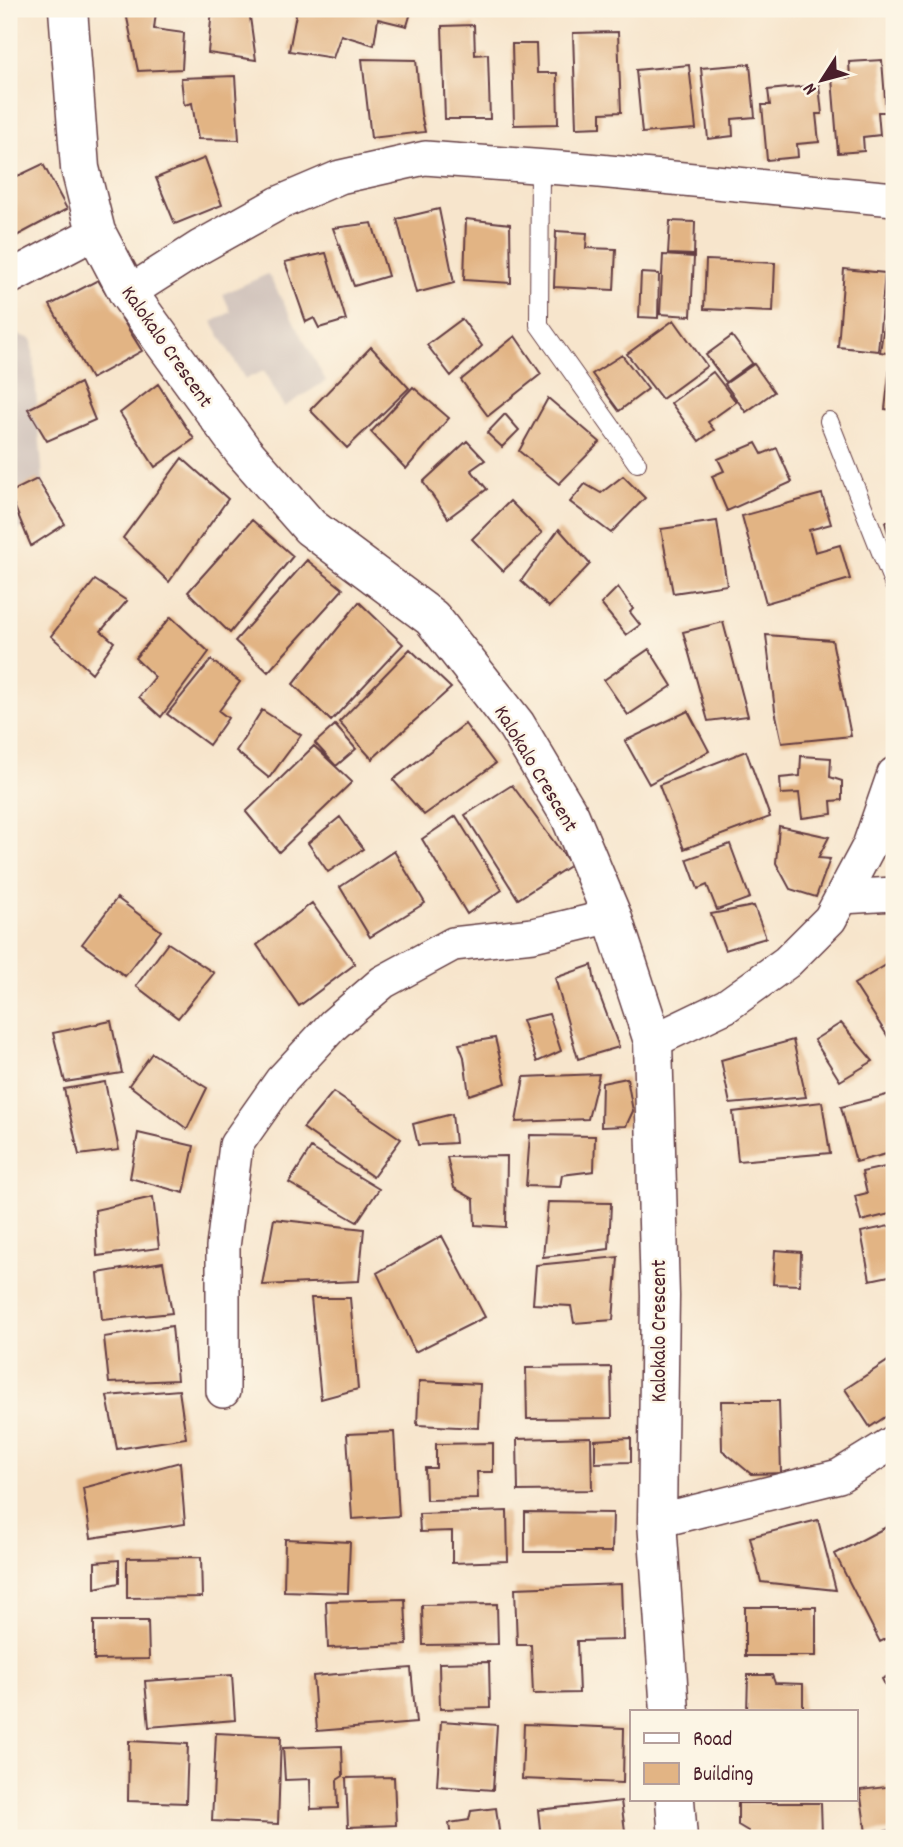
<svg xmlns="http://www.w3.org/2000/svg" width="903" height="1847" viewBox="0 0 903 1847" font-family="Dekko,sans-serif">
<rect width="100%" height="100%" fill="#fcf5e5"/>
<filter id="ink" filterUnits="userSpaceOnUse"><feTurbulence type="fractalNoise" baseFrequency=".0143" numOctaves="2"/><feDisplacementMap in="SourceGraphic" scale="14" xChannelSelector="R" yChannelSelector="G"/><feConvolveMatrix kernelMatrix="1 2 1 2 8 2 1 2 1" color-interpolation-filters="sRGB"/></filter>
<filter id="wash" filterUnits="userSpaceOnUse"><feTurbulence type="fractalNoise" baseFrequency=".00686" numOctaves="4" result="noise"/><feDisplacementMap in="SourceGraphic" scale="28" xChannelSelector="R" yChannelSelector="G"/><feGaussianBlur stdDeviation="1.57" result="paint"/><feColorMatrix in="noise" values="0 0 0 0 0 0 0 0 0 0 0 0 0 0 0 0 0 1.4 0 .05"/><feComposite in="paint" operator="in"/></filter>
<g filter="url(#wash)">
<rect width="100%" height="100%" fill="#f7e5cc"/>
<path fill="#cfc1ba" d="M268,274L326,381L284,407L264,371L245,379L212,322L231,312L223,294Z
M9,332L32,339L43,481L49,524L9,531Z"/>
<g id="blocks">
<path fill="#e2b484" d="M212,9L249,10L256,60L208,53Z
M297,9H412L407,26L378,19L374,45L341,35L333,58L289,51Z
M156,12L154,29L184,33L182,69L138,71L126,13Z
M474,25L475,55L488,54L490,119H445L442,26Z
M618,32L621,112L601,113V127L576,128L573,33Z
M512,44H536L537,73H557L558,124L514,125Z
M362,59L416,60L421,114L425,132L371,138Z
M882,60L886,112H878L880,135L863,137L864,151L838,153L832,78H850L849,62Z
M750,64L755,117L732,119L733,136L708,139L701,68Z
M689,65L696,129L642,133L636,70Z
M235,76L239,140L198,139L192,103L184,105L181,78Z
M819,85L822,114H816L819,142L797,144L798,157L767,160L762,105H770L768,90Z
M891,88H894V110H892Z
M205,158L222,205L175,224L156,178Z
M9,162L18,176L43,164L67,209L9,240Z
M439,209L454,283L416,293L397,219Z
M466,219L510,224L511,283L464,280Z
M670,221L695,222L694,255L668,254Z
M372,223L388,276L354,286L333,228Z
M556,231L587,233L586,248L616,249L614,290L554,287Z
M326,253L346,320L319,328L314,318L306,322L285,262Z
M663,255L694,257L691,316L660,314Z
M706,260L775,263L773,312L704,309Z
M844,269L885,273L878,351L838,347Z
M641,273L659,274L658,318L639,317Z
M98,280L142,351L91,379L50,305Z
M462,319L482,346L451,376L427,345Z
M674,320L707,366L662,399L627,354Z
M893,321L894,354L880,352L884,325L892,326Z
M515,336L541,374L488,416L461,380Z
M732,336L752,363L726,382L706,355Z
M371,347L409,388L347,448L310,410Z
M622,355L648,389L619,411L592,374Z
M891,358L894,359V410L885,409Z
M754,364L774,392L746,412L725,384Z
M713,372L736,402L708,422L714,430L699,441L671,403Z
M80,383L95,420L47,441L28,409Z
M158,384L194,439L155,467L120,413Z
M413,387L449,418L406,469L371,432Z
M548,398L600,442L559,484L519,451Z
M505,414L519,430L502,447L487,433Z
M467,441L485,460L471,470L487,489L448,518L423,482Z
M756,443L762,454L777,448L792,482L727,511L712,476L724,471L718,459Z
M182,458L228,499L169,582L123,538Z
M623,476L645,498L611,533L570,502L585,484L601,493Z
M37,479L65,524L31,546L9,493Z
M822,494L831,524L809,530L815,552L840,545L850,579L766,603L742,516Z
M510,501L542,533L503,571L472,539Z
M252,520L293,556L230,633L188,592Z
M894,520V552H893L885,522Z
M717,521L727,585L673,593L661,529Z
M559,529L590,564L549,607L521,581Z
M307,560L343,589L268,672L235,641Z
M95,580L127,601L101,631L114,642L92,673L51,636Z
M618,587L633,609L630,612L640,625L626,635L601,604Z
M359,602L403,644L331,721L293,684Z
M171,617L209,652L161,717L139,697L155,677L135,658Z
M723,622L748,716L708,721L683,632Z
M766,635L832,640L851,736L782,743L775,710Z
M410,649L451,688L372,759L339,722Z
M649,649L672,686L628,715L604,680Z
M211,660L240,682L219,711L228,718L209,745L167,714Z
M262,710L301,735L269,778L236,751Z
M688,711L709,751L649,784L625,741Z
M465,724L495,764L424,815L393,780Z
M335,725L356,749L336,766L315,743Z
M314,746L352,782L279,852L246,812Z
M746,751L770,817L684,849L659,785Z
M801,756L831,758L830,777L842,781V800L831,801L832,814L802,818L799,793L781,794L780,778L800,776Z
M512,785L571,865L518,899L465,815Z
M456,816L502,890L467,914L422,839Z
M340,817L363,849L328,872L308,843Z
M779,826L829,837L818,858L830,859L816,897L790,889L776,863Z
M730,844L750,898L717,910L707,885L698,889L687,859Z
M394,851L425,903L370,937L340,887Z
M117,898L161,931L125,976L82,944Z
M312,903L355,964L299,1006L257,945Z
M754,906L766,938L725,950L711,914Z
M168,943L214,973L178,1018L136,986Z
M893,961L894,963V1046L854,984Z
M592,965L595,983L619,1047L578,1059L555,978Z
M549,1014L561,1051L537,1062L522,1020Z
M111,1021L122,1073L65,1082L53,1033Z
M841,1023L873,1061L840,1081L814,1040Z
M495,1038L506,1083L469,1095L464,1057L459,1044Z
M793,1040L806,1097L730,1104L721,1060Z
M152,1053L207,1088L187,1129L129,1085Z
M599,1074L588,1119L516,1122L524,1077Z
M627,1078L633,1111L626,1126L601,1127L602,1083Z
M105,1082L119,1150L79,1155L64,1089Z
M333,1092L401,1139L373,1177L303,1128Z
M894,1093V1152L856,1162L841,1107Z
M822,1102L830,1153L738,1161L733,1112Z
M452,1114L455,1143L418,1145L413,1124Z
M138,1133L194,1146L184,1193L130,1178Z
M530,1135L595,1136L594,1171L562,1175L560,1187L526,1186Z
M311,1148L379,1189L357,1222L289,1183Z
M507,1156L506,1227L475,1225L474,1199L454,1188L447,1157Z
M894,1165V1213L861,1221L855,1196L867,1193L862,1172Z
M153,1197L159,1248L97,1256L95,1210Z
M548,1202L611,1203L609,1249L543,1257Z
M274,1219L364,1229L359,1281L262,1285Z
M894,1225V1275L870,1280L861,1232Z
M442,1236L485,1317L415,1352L377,1273Z
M775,1250L801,1252L800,1285L773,1284Z
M618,1257L613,1320L574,1323L571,1306L533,1304L536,1265Z
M163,1262L172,1313L102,1320L98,1273Z
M311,1298H350L358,1389L321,1399Z
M172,1326L177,1380L109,1383L104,1337Z
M888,1361L894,1370V1411L870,1427L845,1389Z
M611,1367L612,1418L527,1419L526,1368Z
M419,1381L480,1384L478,1428L417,1425Z
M179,1390L186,1438L117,1449L107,1396Z
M721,1401H779L781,1473L751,1474L722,1450Z
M394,1432L399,1516L352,1519L347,1434Z
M591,1437L592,1490L518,1491L517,1439Z
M631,1438V1462L595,1463V1440Z
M493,1443V1472H477L478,1499L426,1500L425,1468H436V1444Z
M180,1462L185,1524L91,1538L83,1488Z
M507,1511L508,1561L452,1563V1531L420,1532L419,1514Z
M525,1512L613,1513L612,1552H525Z
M818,1520L836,1590L761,1582L750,1537Z
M894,1523V1635L880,1642L835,1554Z
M285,1539L350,1542L348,1593L284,1591Z
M201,1557L202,1597L127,1598V1558Z
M119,1560V1583L95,1588V1562Z
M621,1584L623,1640L577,1641L579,1693L533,1694L531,1645H517L515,1588Z
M405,1599L407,1645L328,1648L326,1601Z
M497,1604L498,1644L423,1645L422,1605Z
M745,1607H816V1656H745Z
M94,1621H148L149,1659L94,1660Z
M489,1662L490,1708L440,1709L439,1663Z
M411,1668L416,1723L317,1731L313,1676Z
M894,1673V1701L882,1679Z
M232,1675L235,1720L149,1727L145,1681Z
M748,1675H772L775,1683L803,1684V1712H747Z
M441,1721L497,1725L493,1790L437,1786Z
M524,1724L624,1728L623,1783L522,1779Z
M216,1733L281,1736L278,1824L212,1821Z
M129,1741L188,1744L186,1803L128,1801Z
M342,1746L343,1776L337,1780L338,1808L311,1809L310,1779L285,1780L283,1748Z
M394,1777L396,1825L348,1827L346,1778Z
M894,1786V1830L866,1833L860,1790Z
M621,1801L626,1838H541L538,1810Z
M738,1803H821L822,1834H788V1838H748V1831L738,1825Z
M496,1808L500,1838H451L449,1823L469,1820L471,1811Z"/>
</g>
</g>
<g filter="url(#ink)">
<use href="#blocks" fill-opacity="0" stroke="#643d43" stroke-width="2"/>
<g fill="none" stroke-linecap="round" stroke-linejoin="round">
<defs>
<path id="service" d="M540,167L539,325L637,463
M829,421L894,585"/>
<path id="minor" d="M9,278L96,232
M128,293L200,247L279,203L340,177L425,158L588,170L894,199
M842,897L894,894
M653,1041L726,1006L787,962L830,919L869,846L894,774
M223,1391V1247L236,1145L281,1081L333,1025L383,982L453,944L533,935L612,916
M657,1521L839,1476L894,1442"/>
<path id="tertiary" d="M68,9L80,168L96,232L128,293L243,451L310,527L432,618L516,725L570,816L612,916L653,1041L660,1296L657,1521L670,1712
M675,1800L678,1838"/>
</defs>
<use href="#service" stroke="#643d43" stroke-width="20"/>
<use href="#minor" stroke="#643d43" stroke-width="36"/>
<use href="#tertiary" stroke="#643d43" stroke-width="41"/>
<use href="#service" stroke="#fff" stroke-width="18"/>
<use href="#minor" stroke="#fff" stroke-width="33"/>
<use href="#tertiary" stroke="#fff" stroke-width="38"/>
</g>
</g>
<g text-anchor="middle" stroke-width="5" stroke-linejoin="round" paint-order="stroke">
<g font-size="21" fill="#4a1f2b" stroke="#fcf5e5">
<text transform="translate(168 346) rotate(55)" y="7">Kalokalo Crescent</text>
<text transform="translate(537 768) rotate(59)" y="7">Kalokalo Crescent</text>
<text transform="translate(658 1331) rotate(-90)" y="7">Kalokalo Crescent</text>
</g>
</g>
<rect width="903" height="1847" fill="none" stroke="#fcf5e5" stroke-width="35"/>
<rect x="630" y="1710" width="228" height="91" fill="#fcf5e5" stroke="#b59f9b" stroke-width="2"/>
<rect x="644" y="1733" width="35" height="10" fill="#ffffff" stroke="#b59f9b" stroke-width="2"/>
<text x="693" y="1745" font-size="21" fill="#4a1f2b">Road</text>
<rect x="644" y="1763" width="35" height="21" fill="#e2b484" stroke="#b59f9b" stroke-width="2"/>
<text x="693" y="1780" font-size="21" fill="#4a1f2b">Building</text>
<g transform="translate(822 80) rotate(234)" stroke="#fcf5e5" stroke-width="5" paint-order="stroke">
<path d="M0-5L12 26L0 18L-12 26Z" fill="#4a1f2b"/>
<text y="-10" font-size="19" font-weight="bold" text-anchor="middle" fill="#4a1f2b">N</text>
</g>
</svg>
